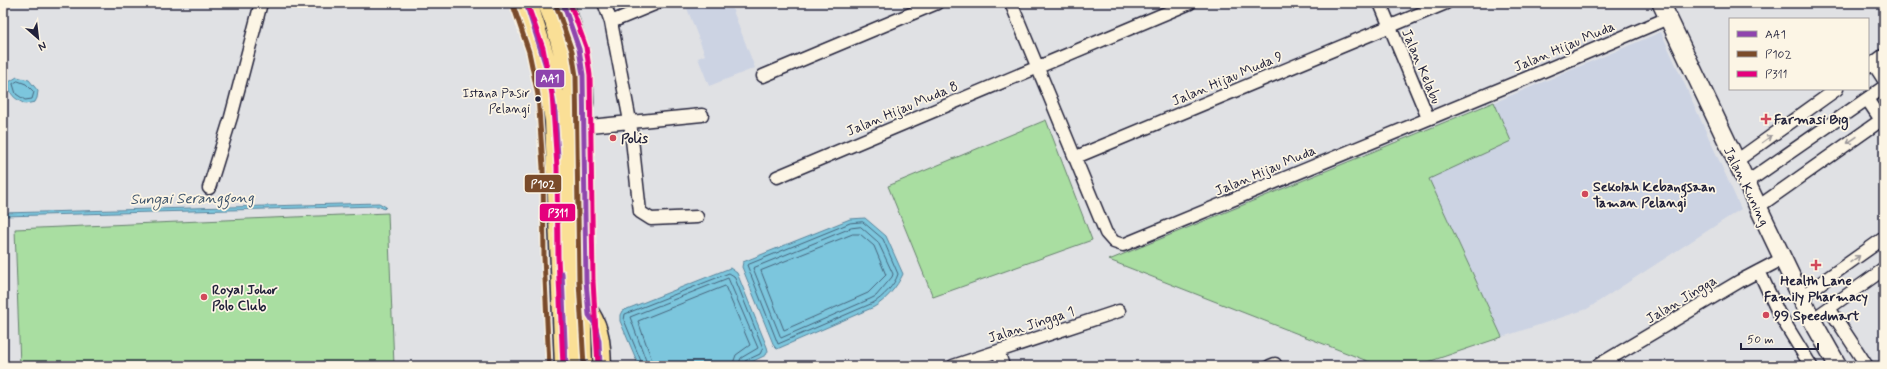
<svg xmlns="http://www.w3.org/2000/svg" width="1887" height="369" viewBox="0 0 1887 369" font-family="Mynerve,sans-serif">
<rect width="100%" height="100%" fill="#e0e1e4"/>
<filter id="ink" filterUnits="userSpaceOnUse"><feTurbulence type="fractalNoise" baseFrequency=".025" numOctaves="2"/><feDisplacementMap in="SourceGraphic" scale="8" xChannelSelector="R" yChannelSelector="G"/><feConvolveMatrix kernelMatrix="1 2 1 2 8 2 1 2 1" color-interpolation-filters="sRGB"/></filter>
<g filter="url(#ink)">
<path fill="#ccd3e3" d="M685,3H730L755,68L709,86L698,58L705,55Z
M1661,32L1741,209L1587,309L1502,337L1410,138Z"/>
<path fill="#a9dea1" stroke="#66806e" d="M1494,102L1511,141L1429,179L1502,337L1416,366H1380L1109,260Z
M1046,120L1092,240L933,297L888,186Z
M388,213L394,366H20L15,229Z"/>
<path fill="#7cc6dd" stroke="#58849c" d="M17,77L29,80L38,91L37,98L35,102L25,104C14,98 9,95 9,82Z
M379,203L386,207L384,209L379,206L3,216V213Z
M865,218L886,236L903,274C897,287 886,300 874,307L777,349L774,346L742,267L743,262L850,219Z
M730,268L737,273L767,347L768,351L766,355L743,366H639L620,321V315L622,311Z"/>
<g fill="none" stroke-linecap="round" stroke-linejoin="round">
<path stroke="#46647c" stroke-width="1" d="M18,81L26,84L34,92L32,99L25,100L16,94L13,84Z
M863,222L883,239L898,274C895,285 882,298 873,303L778,344L747,265L850,223Z
M861,227L878,242L893,274L892,277L876,296L870,299L781,338L753,268L851,228Z
M853,234H860L874,246L886,275L868,293L784,330L761,271Z
M643,366L624,320L625,314L729,273L734,276L763,348L760,354L745,361L743,366
M648,366L630,317L728,278L758,348L741,358L738,366
M654,366L638,321L725,286L750,345L736,355L732,366"/>
<defs>
<path id="street" d="M604,3L611,22L630,121L640,212L651,219L697,217
M1011,3L1106,233L1114,242L1123,245L1527,78L1668,18
M1380,3L1428,118
M611,22L657,3
M1873,63L1884,80
M1868,67L1884,55
M763,76L937,3
M1867,99L1881,120
M569,128L702,115
M1076,157L1446,3
M1735,162L1837,89
M777,177L1190,3
M1746,183L1884,87
M209,188L231,117L261,3
M1758,207L1884,118
M1759,271L1778,312L1811,366
M1801,297L1884,238
M1829,308L1867,366
M1812,320L1884,269
M998,351L1003,366
M953,366L1119,311
M1270,366L1275,364
M1597,366L1740,281L1782,259"/>
<path id="secondary" d="M1661,3L1812,320L1838,366"/>
<path id="primary" d="M563,3C576,37 583,66 584,103"/>
<path id="highway" d="M589,315C599,331 599,347 600,366"/>
</defs>
<use href="#street" stroke="#22223b" stroke-width="15"/>
<use href="#secondary" stroke="#22223b" stroke-width="20"/>
<use href="#primary" stroke="#22223b" stroke-width="22"/>
<use href="#highway" stroke="#22223b" stroke-width="25"/>
<use href="#street" stroke="#fcf5e5" stroke-width="12"/>
<use href="#secondary" stroke="#fcf5e5" stroke-width="17"/>
<use href="#primary" stroke="#fadf96" stroke-width="19"/>
<use href="#highway" stroke="#fadf96" stroke-width="22"/>
<defs>
<path id="highway-bridge" d="M526,3L547,69L556,120L566,366
M549,3L556,21L573,82L581,366"/>
</defs>
<use href="#highway-bridge" stroke="#22223b" stroke-width="25" stroke-linecap="butt"/>
<use href="#highway-bridge" stroke="#fadf96" stroke-width="22"/>
<defs>
<path id="bus-1" d="M526,3L550,79L555,112L558,157
M563,3L579,49L583,75L586,281L589,315L595,324L599,341L600,366
M562,273L566,366"/>
<path id="bus-2" d="M513,5L529,52L538,95L543,167L544,257L549,366
M556,5L572,51L576,76L579,281L584,366"/>
<path id="bus-3" d="M527,3L543,48L552,94L557,167L558,257L563,366
M570,3L586,47L590,75L593,281L598,366"/>
</defs>
<use href="#bus-1" stroke="#fcf5e5" stroke-width="8"/>
<use href="#bus-2" stroke="#fcf5e5" stroke-width="8"/>
<use href="#bus-3" stroke="#fcf5e5" stroke-width="8"/>
<use href="#bus-1" stroke="#8e44ad" stroke-width="5"/>
<use href="#bus-2" stroke="#7a4b2a" stroke-width="5"/>
<use href="#bus-3" stroke="#e5007d" stroke-width="5"/>
</g>
<defs><path id="oneway-shaft" d="M-6 0H5M1.5-3L5.5 0L1.5 3" fill="none" stroke-width="1.6" stroke-linecap="round" stroke-linejoin="round"/></defs>
<g stroke="#9a9698">
<use href="#oneway-shaft" transform="translate(1767 139) rotate(-36)"/>
<use href="#oneway-shaft" transform="translate(1852 140) rotate(145)"/>
<use href="#oneway-shaft" transform="translate(1855 259) rotate(-35)"/>
</g>
</g>
<circle fill="#22223b" stroke="#fcf5e5" stroke-width="1.5" cx="538" cy="99" r="3.5"/>
<g fill="#d1495b" stroke="#fcf5e5" stroke-width="1.5">
<path d="M1764 113h4v4h4v4h-4v4h-4v-4h-4v-4h4z"/>
<circle cx="613" cy="138" r="4"/>
<circle cx="1585" cy="194" r="4"/>
<path d="M1814 259h4v4h4v4h-4v4h-4v-4h-4v-4h4z"/>
<circle cx="204" cy="297" r="4"/>
<circle cx="1766" cy="315" r="4"/>
</g>
<g text-anchor="middle" stroke-width="3.5" stroke-linejoin="round" paint-order="stroke">
<g font-size="13" fill="#22223b" stroke="#fcf5e5" text-anchor="end">
<text x="530" y="97">Istana Pasir<tspan x="530" dy="16">Pelangi</tspan></text>
</g>
<g font-size="14" fill="#22223b" stroke="#fcf5e5">
<text transform="translate(1564 46) rotate(-23)" y="5">Jalan Hijau Muda</text>
<text transform="translate(1422 66) rotate(67)" y="5">Jalan Kelabu</text>
<text transform="translate(1227 78) rotate(-23)" y="5">Jalan Hijau Muda 9</text>
<text transform="translate(902 108) rotate(-23)" y="5">Jalan Hijau Muda 8</text>
<text transform="translate(1265 170) rotate(-23)" y="5">Jalan Hijau Muda</text>
<text transform="translate(1747 186) rotate(64)" y="5">Jalan Kuning</text>
<text transform="translate(1681 299) rotate(-31)" y="5">Jalan Jingga</text>
<text transform="translate(1031 324) rotate(-18)" y="5">Jalan Jingga 1</text>
</g>
<g font-size="14" font-weight="bold" fill="#22223b" stroke="#fcf5e5" text-anchor="start">
<text x="1774" y="124">Farmasi Big</text>
<text x="621" y="143">Polis</text>
<text x="1593" y="191">Sekolah Kebangsaan<tspan x="1593" dy="16">Taman Pelangi</tspan></text>
<text x="1816" y="285" text-anchor="middle">Health Lane<tspan x="1816" dy="16">Family Pharmacy</tspan></text>
<text x="212" y="294">Royal Johor<tspan x="212" dy="16">Polo Club</tspan></text>
<text x="1774" y="320">99 Speedmart</text>
</g>
<g font-size="15" font-style="italic" fill="#3d536c" stroke="#fcf5e5">
<text transform="translate(192 198) rotate(-1)" y="5">Sungai Seranggong</text>
</g>
</g>
<g stroke="#fcf5e5" stroke-width="1.5">
<rect x="535" y="69" width="30" height="19" rx="4" fill="#8e44ad"/>
<rect x="524" y="174" width="38" height="19" rx="4" fill="#7a4b2a"/>
<rect x="539" y="203" width="37" height="19" rx="4" fill="#e5007d"/>
</g>
<g font-size="11" text-anchor="middle" font-weight="bold" fill="#fff">
<text x="550" y="82">AA1</text>
<text x="543" y="188">P102</text>
<text x="558" y="217">P311</text>
</g>
<rect width="1887" height="369" fill="none" stroke="#fcf5e5" stroke-width="16"/>
<rect x="8" y="8" width="1871" height="353" fill="none" stroke="#22223b" stroke-width="1.5" filter="url(#ink)"/>
<rect x="1729" y="18" width="140" height="72" fill="#fcf5e5" stroke="#a5a1a1"/>
<rect x="1737" y="31" width="20" height="6" fill="#8e44ad" stroke="#a5a1a1"/>
<text x="1765" y="38" font-size="12" fill="#22223b">AA1</text>
<rect x="1737" y="51" width="20" height="6" fill="#7a4b2a" stroke="#a5a1a1"/>
<text x="1765" y="58" font-size="12" fill="#22223b">P102</text>
<rect x="1737" y="71" width="20" height="6" fill="#e5007d" stroke="#a5a1a1"/>
<text x="1765" y="78" font-size="12" fill="#22223b">P311</text>
<g transform="translate(38 38) rotate(152)" stroke="#fcf5e5" stroke-width="3" paint-order="stroke">
<path d="M0-3L7 15L0 10L-7 15Z" fill="#22223b"/>
<text y="-6" font-size="11" font-weight="bold" text-anchor="middle" fill="#22223b">N</text>
</g>
<path d="M1741 343v6h77v-6" fill="none" stroke="#22223b" stroke-width="2"/>
<text x="1747" y="343" font-size="12" fill="#22223b" stroke="#fcf5e5" stroke-width="3" paint-order="stroke">50 m</text>
</svg>
